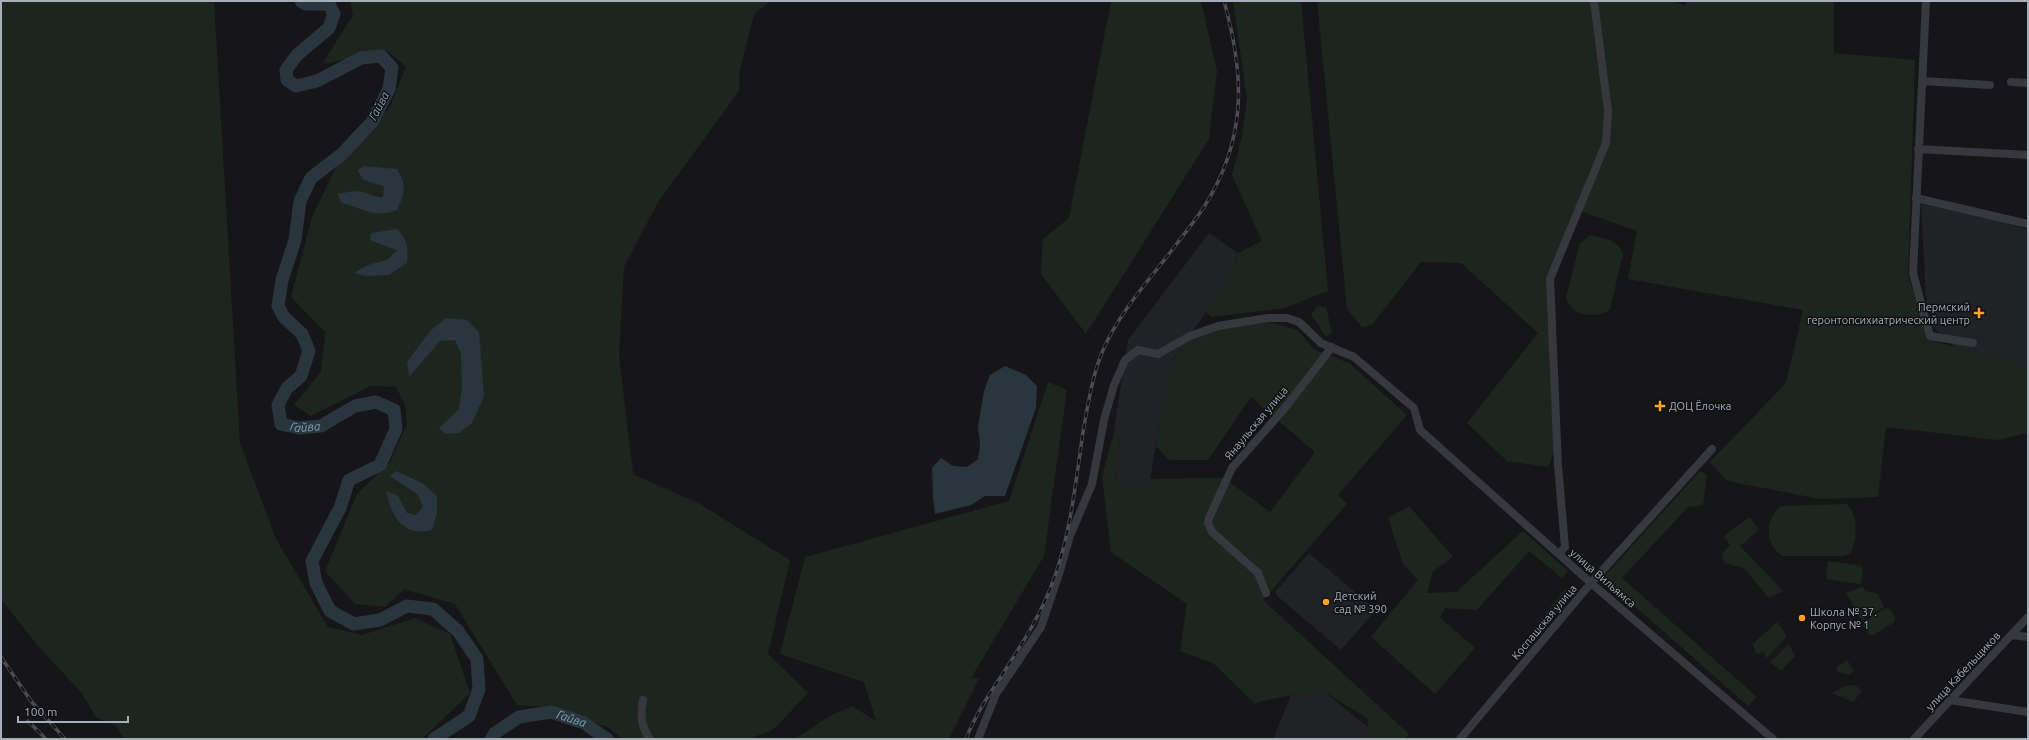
<svg xmlns="http://www.w3.org/2000/svg" width="2029" height="740" viewBox="0 0 2029 740" font-family="Ubuntu,sans-serif">
<rect width="100%" height="100%" fill="#161618"/>
<path fill="#212225" d="M1921,204L1999,220L2028,230V415L1933,327L1926,300Z
M1209,233L1238,253L1230,278L1171,362L1148,490L1115,485L1120,438L1113,436L1128,340Z
M1309,553L1376,610L1341,650L1276,595V591Z
M1323,691L1372,730L1391,739H1273L1291,695Z"/>
<path fill="#1d261e" d="M1,1H214L240,443L276,539L328,627L362,635L415,618L450,634L470,693L422,739H124L116,726L96,717L81,692L38,646L1,599Z
M350,1H770L754,14L740,69L739,91L658,202L624,267L619,356L633,474L698,503L790,560L768,654L808,693L773,730L748,739H623L608,727L548,707L517,705L455,604L404,589L385,607L355,604L325,571L357,494L390,462L407,424L405,405L396,387L371,386L311,416L294,405L321,372L325,332L291,297L312,217L337,165L390,107L406,66L387,51L322,64L353,15Z
M1111,1H1201L1217,71L1209,139L1086,334L1041,274L1043,239L1069,218Z
M1233,1H1301L1328,291L1284,308L1212,317L1206,312L1230,278L1238,253L1262,241L1232,175L1242,136L1247,99Z
M1317,1H1674L1685,6L1687,1H1834V53L1915,60L1908,275L1932,341L2028,365V435L2027,433L1997,440L1886,427L1878,497L1820,499L1727,481L1710,462L1786,383L1803,310L1628,279L1637,231L1575,209L1547,277L1555,450L1548,467L1507,461L1467,423L1538,333L1461,263L1421,262L1372,325L1362,327L1347,309Z
M1590,235C1604,239 1618,239 1623,254L1610,309C1598,320 1570,316 1566,298L1580,243Z
M1317,306L1326,307L1332,332L1326,337L1311,314Z
M1268,322L1297,330L1315,350L1349,363L1407,415L1338,495L1347,504L1263,600L1409,734L1405,739H1367L1368,719L1323,691L1291,695L1254,703L1213,663L1180,651L1187,604L1111,552L1102,476L1113,436L1120,438L1115,485L1148,490L1150,479L1224,478L1270,512L1315,452L1251,397L1208,460H1169L1156,446L1171,362L1185,342L1218,329Z
M1048,382L1067,390L1044,556L971,678L979,679L949,739H795L828,717L852,706L876,721L864,682L780,654L805,557L1009,501Z
M1700,471L1707,475L1703,505L1688,507L1622,578L1757,697L1748,706L1603,578Z
M1847,504C1859,517 1857,538 1851,553L1844,556H1782C1765,545 1764,519 1781,506Z
M1409,506L1453,557L1433,571L1427,593L1456,592L1523,531L1568,571L1562,578L1529,551L1477,610L1445,608L1440,618L1475,648L1435,694L1371,637L1418,580L1403,564L1388,518Z
M1750,517L1759,530L1740,546L1783,591L1769,598L1744,568L1724,563L1722,554L1730,545L1724,536Z
M1828,561L1863,566L1861,584L1826,579Z
M1862,587L1866,591L1878,594L1884,607L1861,620L1846,593Z
M1565,589H1579L1536,640L1530,634Z
M1885,608L1890,609L1895,618L1894,622L1874,635H1869L1863,626L1865,621Z
M1777,622L1787,636L1767,658L1763,651L1756,654L1753,644Z
M1789,644L1795,656L1781,671L1770,662Z
M1847,660L1854,671L1849,675L1838,672L1836,667Z
M1855,685L1862,691L1853,702L1832,693L1845,686Z"/>
<path fill="#2a363d" d="M363,166L397,169C407,185 405,193 397,210C371,219 366,208 341,203L338,194C346,192 356,190 364,192C371,194 375,198 383,197L384,186L363,180L358,170Z
M397,229C408,239 408,249 407,263L389,275L364,276L354,273L368,265L387,260L397,250L370,240L371,233Z
M446,318L467,320L479,332L484,396L472,423L459,433L446,434L439,428L459,409L462,388L461,354L455,340L440,341L409,377L407,362L430,331Z
M1005,366L1026,375L1037,386L1036,408L1005,496H985L971,505L935,514L933,497L932,468L941,458L953,466L967,467L978,459L980,445L978,427L984,391L990,375Z
M396,471L422,483L437,496V512L432,530C403,537 392,517 386,491L398,496L407,513L416,515L423,506L418,495L390,476Z"/>
<g fill="none" stroke-linecap="round" stroke-linejoin="round">
<g stroke="#2a363d" stroke-width="13">
<path id="s1" d="M301,1L305,4H329L334,14L329,28L297,55L286,70L287,80L296,86L317,81L361,58L381,56L392,68L389,89L372,122L342,154L311,178L300,201L295,240L282,280L278,306L284,317L302,334L309,351L301,376L287,388L278,405L281,424L299,428L321,426L355,406L376,402L394,410L396,429L380,465L349,480L340,508L312,561L316,583L330,611L354,624L380,620L407,606L433,609L458,631L477,659L479,689L469,716L434,739"/>
<path id="s2" d="M491,739L495,733L519,717L551,712L584,723L607,739"/>
</g>
<path stroke="#36383d" stroke-width="8" d="M1926,1L1913,273L1930,336L1973,343
M1922,81L1990,85
M2011,82L2028,83
M1918,149L2028,155
M1916,198L2028,224
M1559,554L1565,547L1558,465L1550,279L1606,143L1608,111L1594,1
M1266,593L1258,573L1212,532L1208,523L1209,518L1232,468L1284,409L1332,347
M2011,635L2028,637
M643,700C640,715 641,727 650,739
M1950,700L2028,712
M978,739L996,694L1041,627L1059,574L1070,536L1092,484L1104,420L1114,385L1125,360L1138,350L1158,354L1190,336L1218,326L1268,318H1287L1299,322L1321,343L1354,357L1414,408L1420,430L1591,583L1773,739
M1460,739L1591,583L1712,449
M1914,739L2028,617"/>
<defs>
<path id="rail" d="M1,657L31,701L65,739
M28,721L46,739
M966,739C975,715 990,693 1004,672C1024,641 1043,611 1055,576C1071,530 1076,480 1083,432C1088,405 1092,376 1103,350C1118,316 1142,288 1165,259C1178,242 1192,225 1204,207C1247,139 1245,76 1224,1"/>
</defs>
<use href="#rail" stroke="#494c52" stroke-width="3.5"/>
<use href="#rail" stroke="#111113" stroke-width="2" stroke-dasharray="6" stroke-linecap="butt"/>
</g>
<g fill="#ffa126" stroke="#111113" stroke-width="1.5">
<path d="M1977 307h4v4h4v4h-4v4h-4v-4h-4v-4h4z"/>
<path d="M1658 400h4v4h4v4h-4v4h-4v-4h-4v-4h4z"/>
<circle cx="1326" cy="602" r="4"/>
<circle cx="1802" cy="618" r="4"/>
</g>
<g text-anchor="middle" stroke-width="3" stroke-linejoin="round" paint-order="stroke">
<g font-size="11" fill="#a6aeb9" stroke="#111113" text-anchor="start">
<text x="1970" y="311" text-anchor="end">Пермский<tspan x="1970" dy="13">геронтопсихиатрический центр</tspan></text>
<text x="1669" y="410">ДОЦ Ёлочка</text>
<text x="1334" y="600">Детский<tspan x="1334" dy="13">сад № 390</tspan></text>
<text x="1810" y="616">Школа № 37.<tspan x="1810" dy="13">Корпус № 1</tspan></text>
</g>
<g font-size="11" fill="#a6aeb9" stroke="#111113">
<text transform="translate(1256 423) rotate(-50)" y="4">Янаульская улица</text>
<text transform="translate(1603 578) rotate(41)" y="4">улица Вильямса</text>
<text transform="translate(1544 622) rotate(-50)" y="4">Коспашская улица</text>
<text transform="translate(1963 671) rotate(-47)" y="4">улица Кабельщиков</text>
</g>
<g font-size="12" font-style="italic" fill="#7ba1b7" stroke="#111113">
<text transform="translate(379 106) rotate(-62)" y="4">Гайва</text>
<text dy="4" stroke="none"><textPath href="#s1" startOffset="682">Гайва</textPath></text>
<text dy="4" stroke="none"><textPath href="#s2" startOffset="90">Гайва</textPath></text>
</g>
</g>
<rect width="2029" height="740" fill="none" stroke="#a6aeb9" stroke-width="4"/>
<path d="M18 716v6h110v-6" fill="none" stroke="#a6aeb9" stroke-width="2"/>
<text x="24" y="716" font-size="12" fill="#a6aeb9" stroke="#111113" stroke-width="3" paint-order="stroke">100 m</text>
</svg>
